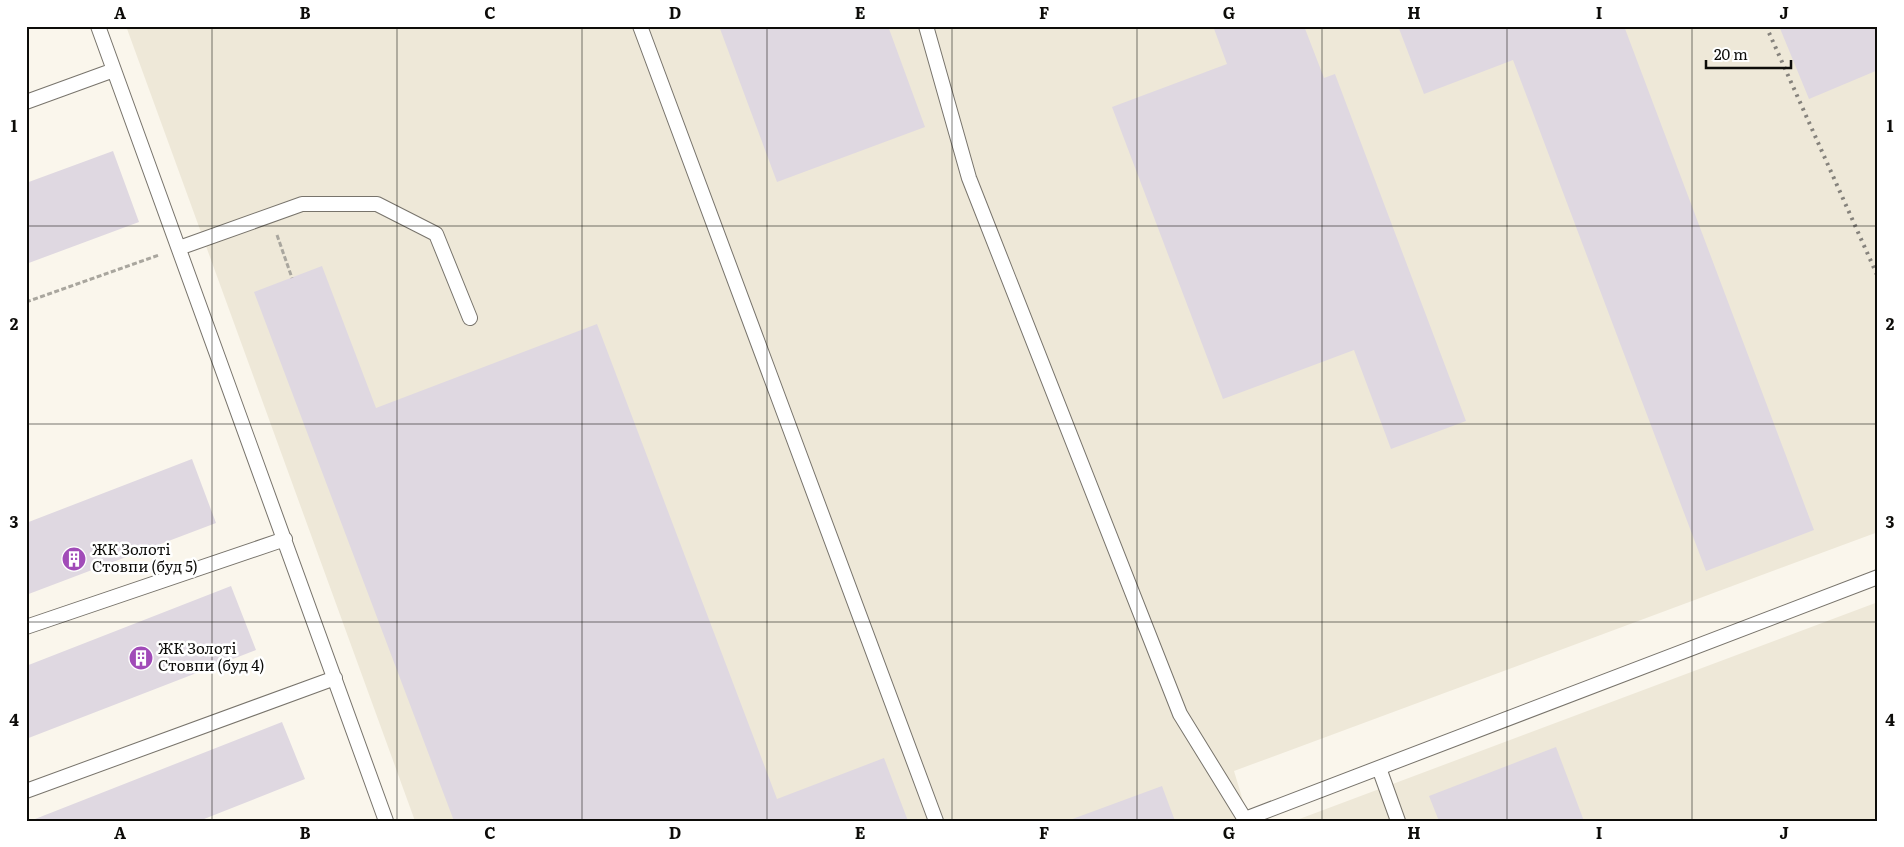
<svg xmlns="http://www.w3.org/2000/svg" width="1904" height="847" viewBox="0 0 1904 847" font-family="Literata,serif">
<rect width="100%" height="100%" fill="#faf6ec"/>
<path fill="#eee8d8" d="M126,26H1878V532L1234,771L1249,821H415Z
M1878,602V821H1294Z"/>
<path fill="#dfd8e1" d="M719,26H888L925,127L777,182Z
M1213,26H1304L1324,78L1335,74L1466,421L1391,449L1354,350L1223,399L1112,107L1227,64Z
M1398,26H1624L1814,530L1706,571L1513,60L1424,94Z
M1779,26H1878V70L1809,99Z
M113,151L139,222L26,264V183Z
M322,266L376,408L597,324L777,799L884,758L908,821H454L254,292Z
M192,459L216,523L26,595V523Z
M231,586L256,650L26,739V666Z
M282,722L305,779L199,821H30Z
M1556,747L1584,821H1439L1429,796Z
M1162,786L1175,821H1067Z"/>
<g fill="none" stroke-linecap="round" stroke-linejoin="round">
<defs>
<path id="service" d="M98,26L386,821
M640,26L936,821
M926,26L969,178L1180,714L1246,821
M26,102L114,70
M179,248L302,204H377L436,234L470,318
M26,627L285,539
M1379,768L1398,821
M26,791L335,678
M1245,819L1878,577"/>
</defs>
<use href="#service" stroke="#78746c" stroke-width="16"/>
<path stroke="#a9a69e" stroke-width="3" stroke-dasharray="5 2.5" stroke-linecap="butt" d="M277,235L292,278
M26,302L159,255"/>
<use href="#service" stroke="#fff" stroke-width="14"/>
<path stroke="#85827c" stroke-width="4" stroke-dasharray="2.5 5" stroke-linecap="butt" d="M1766,26L1878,277"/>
</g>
<path fill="none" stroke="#0d0c09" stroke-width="1" stroke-opacity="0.55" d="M212,26V821M397,26V821M582,26V821M767,26V821M952,26V821M1137,26V821M1322,26V821M1507,26V821M1692,26V821M26,226H1878M26,424H1878M26,622H1878"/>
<defs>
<symbol id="building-disc" viewBox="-11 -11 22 22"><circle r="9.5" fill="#a14bb8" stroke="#fff"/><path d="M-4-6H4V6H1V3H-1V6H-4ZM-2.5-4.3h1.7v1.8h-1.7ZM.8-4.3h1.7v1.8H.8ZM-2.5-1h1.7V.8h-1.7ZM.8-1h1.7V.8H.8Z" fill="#fff"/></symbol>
</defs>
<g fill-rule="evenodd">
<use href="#building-disc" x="60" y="545" width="28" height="28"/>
<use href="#building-disc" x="127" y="644" width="28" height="28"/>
</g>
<g text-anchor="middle" stroke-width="5" stroke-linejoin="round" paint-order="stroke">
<g font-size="15" fill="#0d0c09" stroke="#fff" text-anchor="start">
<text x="92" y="555">ЖК Золоті<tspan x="92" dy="17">Стовпи (буд 5)</tspan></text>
<text x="158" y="654">ЖК Золоті<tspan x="158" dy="17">Стовпи (буд 4)</tspan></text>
</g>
</g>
<rect width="1904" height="847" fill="none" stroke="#ffffff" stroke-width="55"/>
<path d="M1706 60v8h85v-8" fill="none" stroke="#0d0c09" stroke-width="2.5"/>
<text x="1714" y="60" font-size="15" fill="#0d0c09" stroke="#ffffff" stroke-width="4" paint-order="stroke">20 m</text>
<rect x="28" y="28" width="1848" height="792" fill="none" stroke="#0d0c09" stroke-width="2"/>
<g font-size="16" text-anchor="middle" font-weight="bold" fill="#0d0c09">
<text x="120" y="19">A</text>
<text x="305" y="19">B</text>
<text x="490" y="19">C</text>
<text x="675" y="19">D</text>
<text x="860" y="19">E</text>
<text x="1044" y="19">F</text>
<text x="1229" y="19">G</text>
<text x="1414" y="19">H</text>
<text x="1599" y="19">I</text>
<text x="1784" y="19">J</text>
<text x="14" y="132">1</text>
<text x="1890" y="132">1</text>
<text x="14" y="330">2</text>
<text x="1890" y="330">2</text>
<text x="14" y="528">3</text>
<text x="1890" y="528">3</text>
<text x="14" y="726">4</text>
<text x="1890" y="726">4</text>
<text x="120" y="839">A</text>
<text x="305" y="839">B</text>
<text x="490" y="839">C</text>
<text x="675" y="839">D</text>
<text x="860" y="839">E</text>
<text x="1044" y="839">F</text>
<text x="1229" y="839">G</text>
<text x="1414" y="839">H</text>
<text x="1599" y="839">I</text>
<text x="1784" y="839">J</text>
</g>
</svg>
